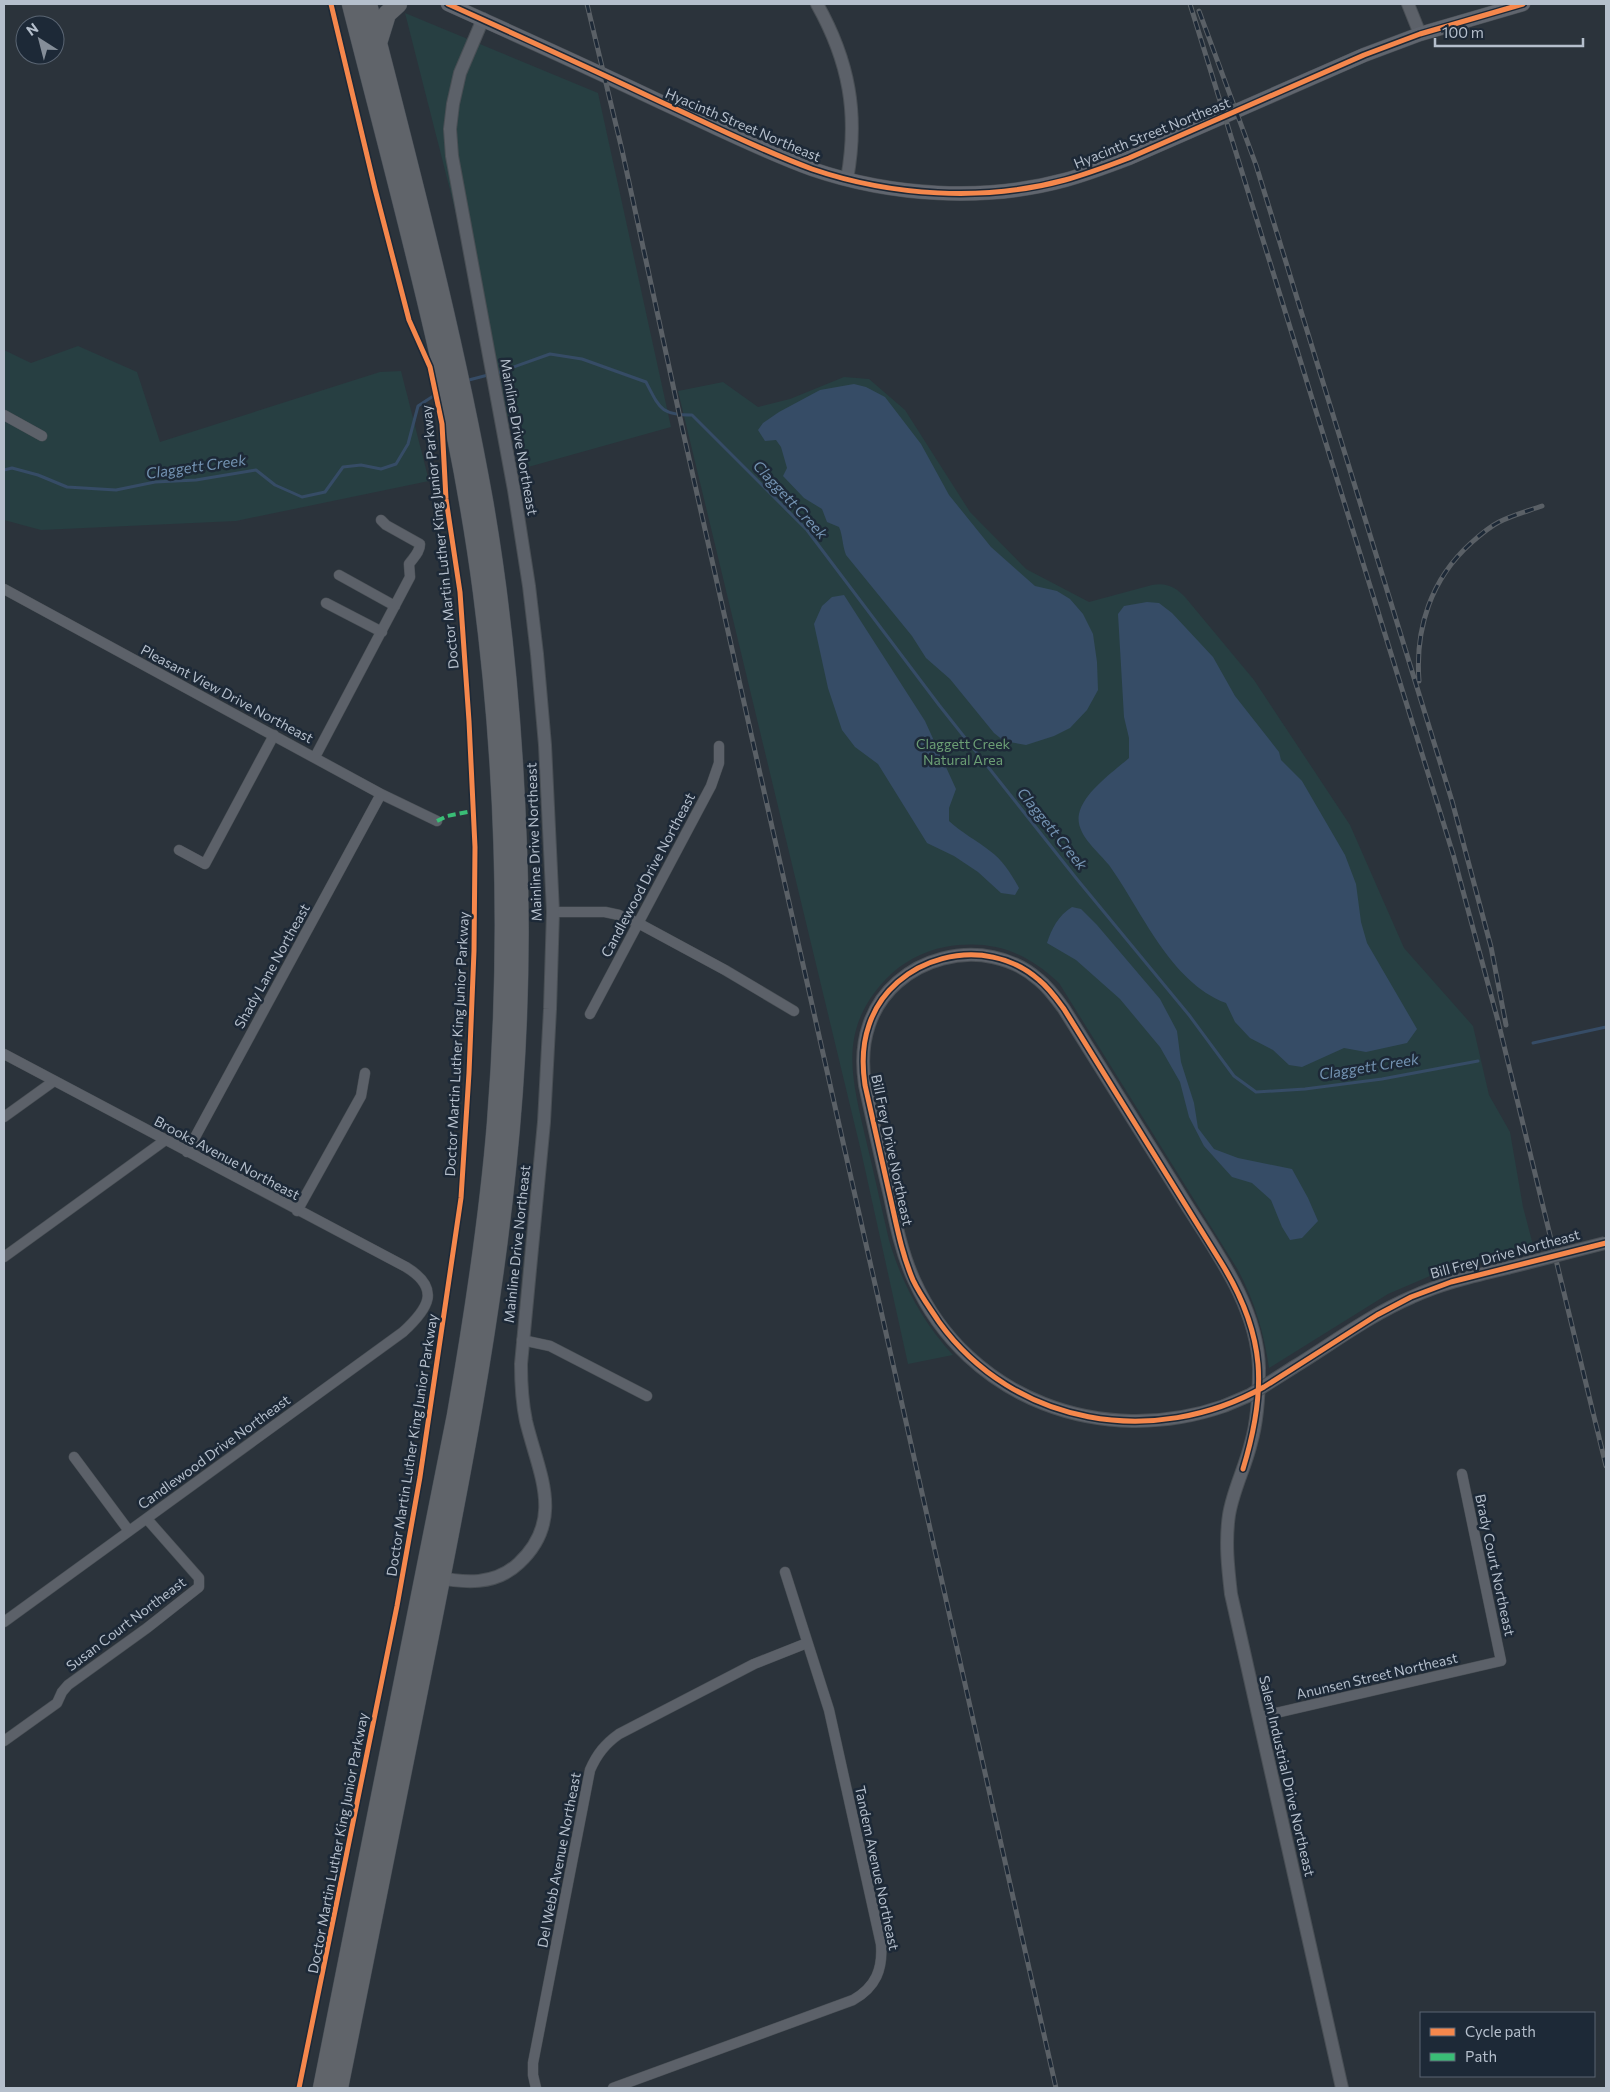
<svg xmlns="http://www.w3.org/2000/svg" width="1610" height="2092" viewBox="0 0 1610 2092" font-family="Commissioner,sans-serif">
<rect width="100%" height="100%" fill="#2b333b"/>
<path fill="#273f42" d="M405,13L598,93L671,427L521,469Z
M78,346L137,372L160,442L380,372L401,371L429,481L236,521L41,530L4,520V350L31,363Z
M844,377L869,379L905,410L970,512L1026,569L1089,602L1152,585C1166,582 1176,587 1185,597L1254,680L1350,825L1404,948L1473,1026L1489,1095L1510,1132L1523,1207L1534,1249L1437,1273L1388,1294L1269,1368C1264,1333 1255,1302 1238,1270L1059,983C1025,951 991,939 945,947C923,951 901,963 886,979C837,1031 852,1078 866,1140C874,1173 881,1206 889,1240C902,1284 922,1321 953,1355L908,1364L861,1151L678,391L723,382L758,407L790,399Z"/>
<path fill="#364c66" d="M854,384L866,387L885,397L921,444L949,495L991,547L1035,586L1057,591L1070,599L1083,614L1093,634L1097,662L1098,690L1087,710L1070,728L1054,736L1026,745L1004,741L994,733L950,679L926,658L912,636L846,555C842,544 843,536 839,527L827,522L822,509L804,498L783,476L787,468L781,447L776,440L765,441L758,430L763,423L779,412L820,390Z
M844,595L925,721L956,789L949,808V821C962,833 976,840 990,851C1002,859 1012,875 1019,888L1015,895L1001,893L978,872L954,856L927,843L878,764L855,747L842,730L828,688L814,624L822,606L832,597Z
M1147,602L1159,603L1172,613L1213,657L1235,696L1279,752L1281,760L1302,781L1345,855L1356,884L1361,922L1367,943L1417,1029L1407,1043L1366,1052L1344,1048L1302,1067L1289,1065L1273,1050L1250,1038L1235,1022L1226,1003C1170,982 1142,911 1109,865C1098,851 1075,834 1079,814C1084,792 1113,772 1129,758V738L1124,717L1118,614L1124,606Z
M1072,907L1081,909L1097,925L1160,999L1177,1031L1181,1062L1194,1103L1198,1128L1214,1149L1238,1158L1292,1169L1308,1198L1318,1221L1302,1238L1290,1240L1282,1227L1271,1200L1252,1183L1232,1177L1204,1146L1189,1117L1180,1082L1160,1047L1120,999L1076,960L1047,943C1052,928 1058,916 1072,907Z"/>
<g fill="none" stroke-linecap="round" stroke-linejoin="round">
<path stroke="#364c66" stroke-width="3" d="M494,374L550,354L582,359L646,382C660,409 661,415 692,415L807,530L939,705L1076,878L1189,1015L1234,1076L1256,1092L1305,1089L1382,1079L1478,1061
M465,381L488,375
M4,470L12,468L38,475L67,487L116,490L155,482L196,480L256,470L275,485L302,497L325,492L343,467L361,465L381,469L396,464L408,444L418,406L441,391
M1533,1043L1606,1027"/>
<defs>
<path id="minor" d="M4,415L42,436
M339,575L395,606
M4,589L381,794L437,821
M326,603L382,632
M315,757L410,577L409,564C414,557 420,552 420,544L386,525L381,520
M179,850L205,864L274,735
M553,912H605L619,915L638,923L725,970L794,1011
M590,1014L711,786L719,763V746
M4,1054L406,1267C442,1289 428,1309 403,1332L4,1622
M4,1117L54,1081
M187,1152L381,794
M297,1211L361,1096L365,1073
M4,1257L164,1141
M522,1340L550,1346L647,1396
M74,1457L129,1531
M1259,1717L1501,1661L1462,1474
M4,1741L57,1703L62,1692L68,1685L147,1628L199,1587V1578L147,1519
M536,2088L533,2075V2063L590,1770C597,1754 605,1744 619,1734L754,1664L807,1643
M613,2088L853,2000C876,1987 883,1969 881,1944L829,1710L785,1572"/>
<path id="tertiary" d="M817,4C849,61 859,114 847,179
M1408,4L1420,34
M1294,1367C1333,1343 1370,1315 1412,1297C1442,1283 1474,1276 1507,1268
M1224,1406C1103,1448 968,1400 914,1280C902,1254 896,1225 890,1196C881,1159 873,1122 865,1085C862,1065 862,1045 869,1025C892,956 985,932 1039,980C1049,988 1056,998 1064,1009C1101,1069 1139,1128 1176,1188C1209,1243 1257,1301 1259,1368C1259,1394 1258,1419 1251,1443C1245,1468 1233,1490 1229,1515C1225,1542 1228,1568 1231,1594L1342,2088
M434,1577C464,1583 495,1586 519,1563C566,1519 538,1472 526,1421C522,1402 521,1383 521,1364L544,1122L550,1009L553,912L545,745L537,654L529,586L514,490L452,156L450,129L453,104L460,73L483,19"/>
<path id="secondary" d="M448,4C519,36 590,68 661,102C711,125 760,150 812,169C891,196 984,202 1065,180C1087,174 1108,166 1129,158L1364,55L1420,34L1523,4"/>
<path id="trunk" d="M378,43L387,14L398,4
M322,2088L456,1415C473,1318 488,1221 496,1123C510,947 505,768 482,592C456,393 400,199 351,4
M339,2088C369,1939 399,1789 429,1640C460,1484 491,1327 507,1168C518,1063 522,955 518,850C514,733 504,616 484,501C454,333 410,169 368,4"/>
</defs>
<use href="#minor" stroke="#494f55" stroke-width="11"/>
<use href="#tertiary" stroke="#494f55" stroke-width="14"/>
<use href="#secondary" stroke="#494f55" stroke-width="15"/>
<use href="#trunk" stroke="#484f57" stroke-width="19"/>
<use href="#minor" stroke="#5c6169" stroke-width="10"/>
<use href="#tertiary" stroke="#5c6169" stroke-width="12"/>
<use href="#secondary" stroke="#60656e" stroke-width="14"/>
<use href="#trunk" stroke="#60646a" stroke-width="18"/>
<defs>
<path id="rail" d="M587,4L622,150L684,436L1056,2088
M1190,4L1453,854L1498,1021L1606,1466
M1199,11L1256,165L1452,801L1491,947L1506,1025
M1419,681C1415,628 1431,579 1471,543C1480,535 1489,527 1499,522C1513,515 1528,511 1542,506"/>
</defs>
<use href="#rail" stroke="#5a6066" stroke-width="5"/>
<use href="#rail" stroke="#1d2937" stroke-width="3" stroke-dasharray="9" stroke-linecap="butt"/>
<defs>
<path id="tertiary-bridge" d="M1507,1268L1605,1243
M1224,1406L1250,1395L1294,1367"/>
</defs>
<use href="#tertiary-bridge" stroke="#494f55" stroke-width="14" stroke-linecap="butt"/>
<use href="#tertiary-bridge" stroke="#5c6169" stroke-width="12"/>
<path stroke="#3abd76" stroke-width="4" stroke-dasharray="8 4" stroke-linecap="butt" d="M437,821L447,816L473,811"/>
<defs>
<path id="cycleway" d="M448,4C519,36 590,68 661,102C711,125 760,150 812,169C891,196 984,202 1065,180C1087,174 1108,166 1129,158L1364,55L1420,34L1523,4
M1243,1469C1267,1390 1266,1336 1222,1264L1064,1009C1056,998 1049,988 1039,980C985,932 892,956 869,1025C862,1045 862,1065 865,1085C873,1121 881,1157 889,1192C896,1222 901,1252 913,1280C920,1295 930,1308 939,1322C1014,1426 1154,1449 1264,1387L1377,1315L1411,1297L1451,1282L1606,1243
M299,2088L397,1606L420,1477L461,1198L469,1073L474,951L475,847L469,721L460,592L446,499L442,424L430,367L409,320L375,189L331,4"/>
</defs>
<use href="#cycleway" stroke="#1d2937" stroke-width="8"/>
<use href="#cycleway" stroke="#f5874c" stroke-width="5"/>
</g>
<g text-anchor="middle" stroke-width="5" stroke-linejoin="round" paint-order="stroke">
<g font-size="14" fill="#b5bfcc" stroke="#1d2937">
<text transform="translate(743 125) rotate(23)" y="5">Hyacinth Street Northeast</text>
<text transform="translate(1152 133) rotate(-22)" y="5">Hyacinth Street Northeast</text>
<text transform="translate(519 437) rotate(80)" y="5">Mainline Drive Northeast</text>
<text transform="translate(440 537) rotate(-96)" y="5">Doctor Martin Luther King Junior Parkway</text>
<text transform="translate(227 694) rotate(28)" y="5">Pleasant View Drive Northeast</text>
<text transform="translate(534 842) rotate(-92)" y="5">Mainline Drive Northeast</text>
<text transform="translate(648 875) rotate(-62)" y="5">Candlewood Drive Northeast</text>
<text transform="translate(272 966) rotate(-61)" y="5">Shady Lane Northeast</text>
<text transform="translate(457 1044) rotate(-87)" y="5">Doctor Martin Luther King Junior Parkway</text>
<text transform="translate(892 1150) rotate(78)" y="5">Bill Frey Drive Northeast</text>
<text transform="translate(227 1158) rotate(28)" y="5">Brooks Avenue Northeast</text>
<text transform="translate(517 1244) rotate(-84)" y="5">Mainline Drive Northeast</text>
<text transform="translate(1505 1254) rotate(-15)" y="5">Bill Frey Drive Northeast</text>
<text transform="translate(412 1445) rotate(-81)" y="5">Doctor Martin Luther King Junior Parkway</text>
<text transform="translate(214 1452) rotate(-36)" y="5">Candlewood Drive Northeast</text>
<text transform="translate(1495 1565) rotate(78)" y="5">Brady Court Northeast</text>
<text transform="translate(126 1624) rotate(-37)" y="5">Susan Court Northeast</text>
<text transform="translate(1377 1676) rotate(-13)" y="5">Anunsen Street Northeast</text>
<text transform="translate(1287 1776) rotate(77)" y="5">Salem Industrial Drive Northeast</text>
<text transform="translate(338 1843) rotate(-79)" y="5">Doctor Martin Luther King Junior Parkway</text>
<text transform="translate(559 1860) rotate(-79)" y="5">Del Webb Avenue Northeast</text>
<text transform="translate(877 1868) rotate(78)" y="5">Tandem Avenue Northeast</text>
</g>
<g font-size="14" fill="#6b9e74" stroke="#1d2937">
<text x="963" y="749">Claggett Creek<tspan x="963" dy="16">Natural Area</tspan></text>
</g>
<g font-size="15" font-style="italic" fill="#7392b1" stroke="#1d2937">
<text transform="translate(196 467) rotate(-8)" y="5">Claggett Creek</text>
<text transform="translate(790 500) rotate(47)" y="5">Claggett Creek</text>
<text transform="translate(1052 829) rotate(51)" y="5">Claggett Creek</text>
<text transform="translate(1369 1067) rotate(-9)" y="5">Claggett Creek</text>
</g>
</g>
<rect width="1610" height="2092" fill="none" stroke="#b5bfcc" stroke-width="10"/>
<rect x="1420" y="2012" width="175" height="65" fill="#1d2937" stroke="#5a6573"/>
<rect x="1430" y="2028" width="25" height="8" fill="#f5874c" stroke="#5a6573"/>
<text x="1465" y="2037" font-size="15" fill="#b5bfcc">Cycle path</text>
<rect x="1430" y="2053" width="25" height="8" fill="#3abd76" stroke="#5a6573"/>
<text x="1465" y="2062" font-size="15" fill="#b5bfcc">Path</text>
<g transform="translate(40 40) rotate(324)"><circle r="24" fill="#1d2937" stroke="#5a6573"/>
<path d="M0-4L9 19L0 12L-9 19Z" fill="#858e99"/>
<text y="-8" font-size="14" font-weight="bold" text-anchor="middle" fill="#b5bfcc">N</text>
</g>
<path d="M1435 38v8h148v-8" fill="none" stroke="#b5bfcc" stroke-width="2.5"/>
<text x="1442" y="38" font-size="15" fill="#b5bfcc" stroke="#1d2937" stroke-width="4" paint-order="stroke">100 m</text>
</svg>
